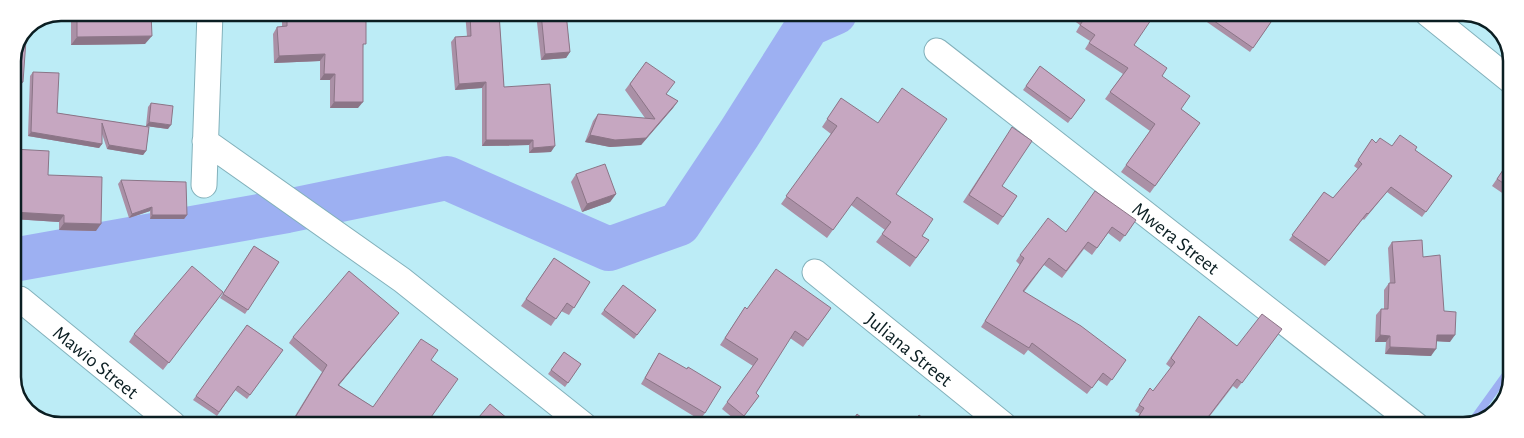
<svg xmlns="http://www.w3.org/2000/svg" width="1524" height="438" viewBox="0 0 1524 438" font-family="'Alegreya Sans',sans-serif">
<rect width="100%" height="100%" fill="#bcecf6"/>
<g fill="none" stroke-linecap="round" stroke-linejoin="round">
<path stroke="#9db0f2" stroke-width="8" d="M1471,423L1510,369"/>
<path stroke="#9db0f2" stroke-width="44" d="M13,260L287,211L447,178L609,249L679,224L739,134L808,25L835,13"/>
<defs>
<path id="minor" d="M1428,14L1511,81
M937,51L1416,425
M205,141L402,280L584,425
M204,185L210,13
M815,272L1004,425
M20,299L173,424"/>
</defs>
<use href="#minor" stroke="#83b1bb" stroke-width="27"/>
<use href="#minor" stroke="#fff" stroke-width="25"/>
</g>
<path fill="#aa90a6" d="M71,13H151L145,44L71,45Z
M286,13H366L358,108H330V80H320V61L274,63L273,34L277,27H282V18Z
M465,13H527L499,15L504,87L551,152L529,153V145L482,146V88L455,90L451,42L455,37L467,36Z
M536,13H566L570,52L566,58L541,60Z
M740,13H752L745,19Z
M1078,14L1134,45L1162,76L1181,109L1200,123L1150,193L1121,172L1150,131L1105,99L1123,74L1085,49L1090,41L1076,32L1080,25L1073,20Z
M1209,14L1271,22L1250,52L1204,20Z
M1467,14H1475L1497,28L1493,34Z
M646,62L666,94L678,101L673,108L641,145L610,147L585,142L593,121L598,114L645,118L625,90Z
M1040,66L1085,100L1068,123L1023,90Z
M33,72L57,113L149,127L146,151L143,155L107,149L102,134V144L99,148L28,136L30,76Z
M841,98L896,194L922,236L929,240L910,267L876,242L885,230L851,205L827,238L781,204L831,134L822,127Z
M151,103L168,129L146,126L148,107Z
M1007,135L1002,186L1017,196L998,225L963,202Z
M1372,139L1376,143L1415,150L1452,176L1422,217L1387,192L1364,220L1363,219L1325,266L1289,240L1324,192L1333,198L1358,169L1354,166Z
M13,149L48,175L96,231L59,230V222L13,219Z
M1511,158V199L1492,186Z
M576,174L616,194L610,202L582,212L571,182Z
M121,180L187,215L184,219H150V211L129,218L118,184Z
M1136,220L1120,242L1108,233L1092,255L1084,249L1062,278L1044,265L1024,292L1126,360L1107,386L1098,380L1087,394L1028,350L1024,355L981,327L1020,265L1016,261L1020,255L1066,232Z
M1392,242L1423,257L1444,311L1450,342L1436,341L1431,356L1385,354L1386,342H1375L1376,315L1381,309H1384V290L1389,283H1390L1388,248Z
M254,246L279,262L245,314L220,298Z
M554,258L590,282L569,315L561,311L551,326L521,306Z
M623,285L656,310L634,339L601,314Z
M218,299L163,370L129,342L134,334Z
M745,307L747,309L831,308L803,347L790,338L756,393L759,396L739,423L722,409L753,366L720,345Z
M1199,316L1237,346L1282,329L1237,389L1233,386L1203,425H1132L1140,414L1135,411L1150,388L1153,391L1171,368L1166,364Z
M394,319L339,385L373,407L431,360L429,420L435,424H290L322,372L289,343L293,337Z
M247,325L283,350L247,399L235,390L217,416L193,400Z
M564,352L581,364L565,387L548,374Z
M659,353L705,413L700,420L641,384Z"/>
<path fill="#8b7587" d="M496,13H527L494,15Z
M152,36L145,44L71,45L77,37Z
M570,52L566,58L541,60L545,54Z
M325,54L320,61L274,63L279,56Z
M324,74H335L330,80H320Z
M13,82H23L18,89H13Z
M486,82L482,88L455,90L459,84Z
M678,101L673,108L641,145L610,147L585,142L590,135L646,138Z
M334,102H363L358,108H330Z
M149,122L171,125L168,129L146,126Z
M31,132L102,144L99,148L28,136Z
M486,140H533L529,145L482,146Z
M109,145L146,151L143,155L107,149Z
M555,146L551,152L529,153L533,148Z
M616,194L610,202L582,212L587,204Z
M152,207L150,211L129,218L132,214Z
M13,212L64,215L59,222L13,219Z
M152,215H187L184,219H150Z
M64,223L101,224L96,231L59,230Z
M399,313L394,319L333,392L338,385Z
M1380,335L1390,336L1386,342H1375Z
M1437,335H1455L1450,342L1432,341Z
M1390,347L1436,349L1431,356L1385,354Z"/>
<path fill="#c6a7c1" stroke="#8b7587" d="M77,13H151L152,36L77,37Z
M287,13H366V44H363V102H334L335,74H324L325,54L279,56L277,27L287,26Z
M470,13H499L504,87L550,84L555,146L533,148V140H486V82L459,84L455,37L471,36Z
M541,13H566L570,52L545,54Z
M1078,14H1155L1134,45L1167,68L1162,76L1190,96L1181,109L1200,123L1155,186L1126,165L1155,124L1110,92L1128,68L1089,43L1095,35L1080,25L1085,18Z
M1209,14H1258L1271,22L1253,48L1207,16Z
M1485,20L1497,28L1496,29Z
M27,26L23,82H13L12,61Z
M646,62L675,82L666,94L678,101L646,138L615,140L590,135L598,114L655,119L630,84Z
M1040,66L1085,100L1071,119L1026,86Z
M33,72L59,73L57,113L149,127L146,151L109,145L102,123V144L31,132Z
M902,88L947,119L896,194L933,219L922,236L929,240L916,258L882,234L891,222L857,197L833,230L786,196L837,126L827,119L841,98L878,123Z
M151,103L173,106L171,125L149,122Z
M1012,127L1032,141L1002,186L1017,196L1003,217L969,195Z
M1400,135L1417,147L1415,150L1452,176L1426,212L1391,187L1368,214L1367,213L1329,261L1292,235L1324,192L1333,198L1362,164L1358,160L1372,139L1376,143L1380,138L1392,146Z
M13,149L49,151L48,175L102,177L101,224L64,223V215L13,212Z
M1511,158V188L1497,179Z
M605,164L616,194L587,204L576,174Z
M121,180L186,182L187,215H152V207L132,214Z
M1095,191L1136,220L1125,236L1112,227L1097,248L1088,242L1066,271L1049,258L1023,291L1081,326L1126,360L1112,380L1103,373L1092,388L1032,343L1029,348L985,321L1024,258L1020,255L1048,218L1066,232Z
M1422,240L1423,257L1440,255L1444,311L1456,312L1455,335H1437L1436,349L1390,347V336L1380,335L1381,309H1388L1389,283H1395L1392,242Z
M254,246L279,262L248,310L223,294Z
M554,258L590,282L574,308L567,303L556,319L526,299Z
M192,266L223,292L169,363L134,334Z
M776,269L831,308L808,340L795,331L756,393L759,396L744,416L727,402L758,359L725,338L745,307L747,309Z
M349,271L399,313L338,385L373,407L421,339L438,350L431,360L458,379L429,420L435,424H299L293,421L327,365L293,337Z
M623,285L656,310L637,335L604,310Z
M1262,314L1282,329L1242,383L1237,379L1202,425H1143L1144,423L1137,419L1144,408L1139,405L1150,388L1153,391L1175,362L1171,358L1199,316L1237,346Z
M247,325L283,350L250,395L238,386L219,412L196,396Z
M564,352L581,364L568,383L551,370Z
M659,353L687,369L688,367L721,387L705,413L645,378Z
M490,404L514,424H473Z
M857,414L871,425H850Z
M919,415L932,425H912Z
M1321,421L1326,425H1317Z"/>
<g text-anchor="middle" stroke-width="5" stroke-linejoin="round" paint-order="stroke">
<g font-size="20" fill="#0b1e22" stroke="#fff">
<text transform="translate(1176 238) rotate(38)" y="7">Mwera Street</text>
<text transform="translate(909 349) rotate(39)" y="7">Juliana Street</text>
<text transform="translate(96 362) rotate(39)" y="7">Mawio Street</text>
</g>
</g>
<path d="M0 0H1524V438H0ZM61 21H1463A40 40 0 0 1 1503 61V377A40 40 0 0 1 1463 417H61A40 40 0 0 1 21 377V61A40 40 0 0 1 61 21Z" fill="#fff" fill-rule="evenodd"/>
<path fill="none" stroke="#0b1e22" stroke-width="2.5" d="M61 21H1463A40 40 0 0 1 1503 61V377A40 40 0 0 1 1463 417H61A40 40 0 0 1 21 377V61A40 40 0 0 1 61 21Z"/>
</svg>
